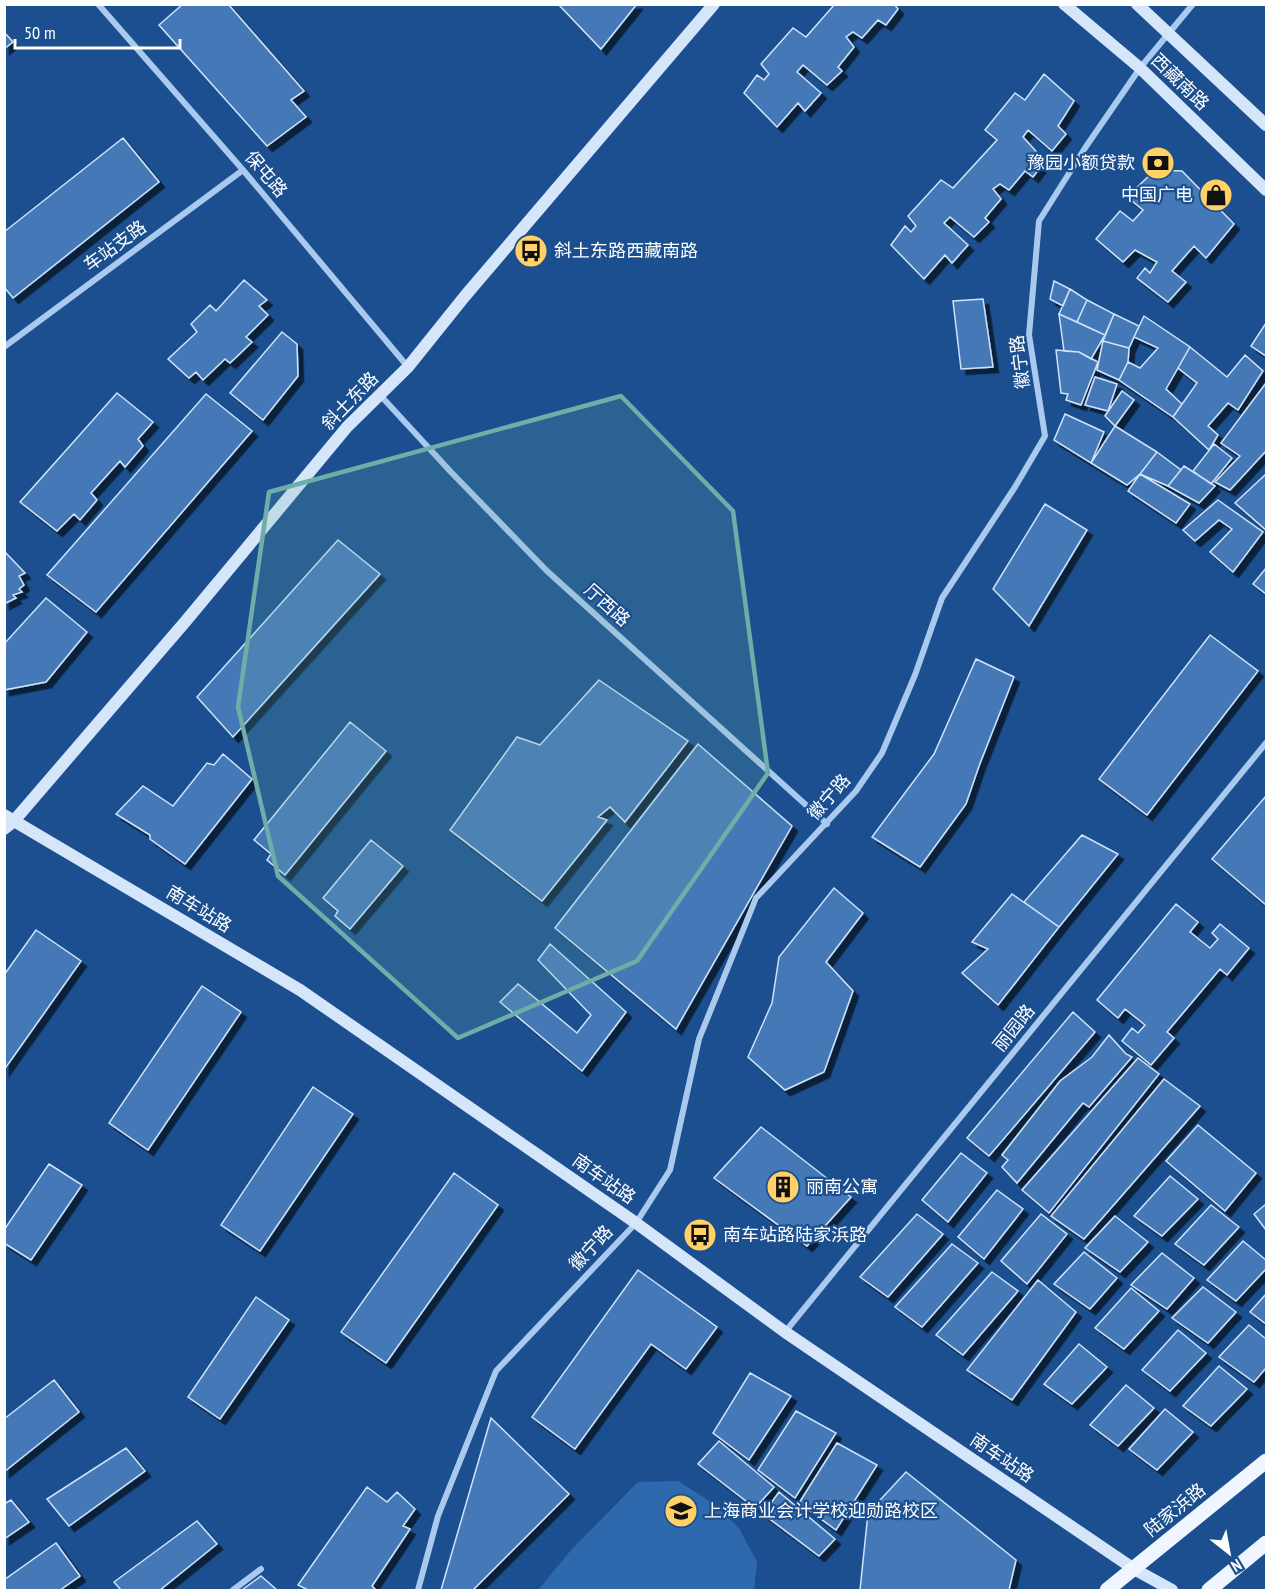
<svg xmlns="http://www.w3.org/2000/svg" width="1271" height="1595" viewBox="0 0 1271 1595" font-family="'PT Sans Narrow','Noto Sans SC',sans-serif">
<defs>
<filter id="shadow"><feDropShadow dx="5.5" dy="5.5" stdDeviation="0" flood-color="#0009"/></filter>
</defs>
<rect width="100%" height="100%" fill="#1b4f8f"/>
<path fill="#2e69ad" d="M678,1481L711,1502L739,1528L757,1562L754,1590H538L571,1550L638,1482Z"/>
<path fill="#4478b7" stroke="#cfe3fa" stroke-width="1.5" filter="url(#shadow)" d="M183,4H228L304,91L291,100L306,117L267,146L159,25Z
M558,4H637L601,49Z
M835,4H894L898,9L886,25L878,20L862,38L853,32L846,37L854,47L838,67L842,71L827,85L803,65L797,72L821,93L805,111L798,103L777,127L744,93L757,75L764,80L769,74L761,64L793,28L806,37Z
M4,32L13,42L4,49Z
M1044,74L1074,101L1058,126L1066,134L1052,151L1028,130L1023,137L1045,161L1033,177L1025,171L1009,190L1000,184L993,189L1001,199L985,218L989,222L974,237L950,217L944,223L968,245L952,263L945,255L924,279L891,245L905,226L911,232L916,226L908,216L941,180L953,188L997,140L985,130L1015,93L1025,100Z
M123,138L159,182L13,298L4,287V232Z
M1155,170L1182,171L1234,224L1206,258L1194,246L1172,271L1186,282L1168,302L1137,278L1145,268L1150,273L1157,262L1135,250L1123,262L1096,239L1120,211L1133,221L1143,210L1127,197Z
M244,280L267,300L259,306L268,315L246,337L252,342L230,363L225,359L203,380L196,372L189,378L168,359L197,332L191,324L210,305L216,311Z
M1054,281L1070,289L1063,306L1050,299Z
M1070,289L1087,300L1077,322L1059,314Z
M983,299L993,367L961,369L953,301Z
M1087,300L1114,314L1105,335L1077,322Z
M1059,314L1105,335L1091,359L1079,352L1064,351Z
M1114,314L1139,326L1129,348L1103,341Z
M1144,316L1190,347L1166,389L1182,404L1173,417L1119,380L1128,362L1140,368L1158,348L1134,337Z
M1266,323V356L1251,346Z
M282,332L297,344L298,376L263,420L230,393Z
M1103,341L1129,348L1128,362L1119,380L1097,370Z
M1190,347L1227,377L1245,355L1263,371L1238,410L1228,403L1208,426L1218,435L1209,450L1173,417L1197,383L1178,368Z
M1056,350L1079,352L1098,362L1081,405L1066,400L1068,394L1061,393Z
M1095,377L1117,384L1108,411L1085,405Z
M1266,383V451L1230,490L1215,482L1240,456L1221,443Z
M1122,391L1134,400L1115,426L1105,416Z
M117,393L153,422L138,439L143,446L125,467L120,461L91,493L97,500L80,520L74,514L57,531L20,502Z
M206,394L252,431L96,612L47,575Z
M1065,414L1104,432L1091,463L1054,440Z
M1115,426L1157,452L1140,474L1127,485L1091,463Z
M1214,444L1232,458L1211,484L1193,471Z
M1157,452L1181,470L1168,486L1140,474Z
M1184,466L1215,486L1199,503L1168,486Z
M1140,474L1190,504L1176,523L1128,491Z
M1266,474V530L1235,503Z
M1218,500L1263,532L1233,572L1210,552L1232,529L1219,520L1195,541L1183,530Z
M1045,504L1087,530L1029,626L993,589Z
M338,540L380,574L233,737L197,697Z
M6,553L25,573L19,576L24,585L19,589L22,592L13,595L16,598L4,604V555Z
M1266,568V594L1253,584Z
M46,598L87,632L46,682L4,690V644Z
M1210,635L1258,671L1147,815L1099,779Z
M976,659L1014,677L979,766L966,804L920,867L872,837L934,754Z
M599,680L688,741L625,822L610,807L598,817L607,820L542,901L450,830L517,737L540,745Z
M350,722L386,751L285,875L267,860L271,854L254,840Z
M698,744L792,826L676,1029L555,928Z
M223,754L252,779L185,864L150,839V835L116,814L143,786L173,806L207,763L214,765Z
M1266,796V905L1212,859Z
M1082,835L1118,854L1059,927L1024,902Z
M371,840L403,866L350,929L335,916L338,911L323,898Z
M834,888L863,913L826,962L853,991L824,1072L785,1090L748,1057L772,1003L779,957Z
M1012,894L1059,927L998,1005L962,973L988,949L972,942Z
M1176,904L1198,922L1190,932L1210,948L1218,939L1212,933L1220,924L1249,948L1227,975L1220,969L1167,1032L1174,1038L1151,1065L1122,1041L1132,1028L1138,1033L1145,1025L1125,1009L1118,1018L1097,1000Z
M36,930L81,961L4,1070V975Z
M550,944L626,1012L582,1071L500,1002L518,984L577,1033L591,1015L538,960Z
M202,986L241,1012L148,1150L109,1123Z
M1073,1012L1095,1032L989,1156L967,1138Z
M1109,1035L1126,1054L1132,1057L1089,1107L1083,1103L1017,1183L1002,1167L1008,1160L1002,1155L1060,1081L1092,1057Z
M1138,1058L1159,1074L1049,1213L1022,1190Z
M1164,1079L1200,1106L1084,1239L1051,1216Z
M313,1087L353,1114L260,1251L221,1225Z
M1198,1125L1256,1173L1225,1211L1166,1161Z
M761,1127L851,1197L807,1246L714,1178Z
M961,1153L987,1173L948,1222L922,1200Z
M49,1164L82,1185L31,1260L4,1243V1230Z
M454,1173L498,1205L386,1363L341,1332Z
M1170,1176L1198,1199L1162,1236L1134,1216Z
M997,1190L1023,1209L984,1259L958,1237Z
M1266,1204V1230L1254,1214Z
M1211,1205L1239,1227L1204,1265L1175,1244Z
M917,1214L943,1234L888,1297L860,1277Z
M1041,1214L1067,1234L1027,1284L1001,1261Z
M1115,1216L1148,1242L1120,1272L1085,1248Z
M1243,1241L1266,1260V1269L1236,1301L1207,1280Z
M952,1244L978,1263L922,1327L895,1307Z
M1084,1252L1117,1278L1090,1309L1054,1284Z
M1162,1253L1194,1278L1167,1309L1131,1285Z
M638,1270L717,1327L686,1369L651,1344L575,1449L532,1417Z
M992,1272L1018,1291L963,1355L936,1335Z
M1038,1280L1076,1312L1012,1400L967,1370Z
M1203,1287L1236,1312L1208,1343L1172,1318Z
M1131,1288L1159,1311L1124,1349L1095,1328Z
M1266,1294V1324L1250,1312Z
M256,1297L289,1320L220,1419L188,1397Z
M1249,1325L1266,1339V1368L1254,1382L1219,1357Z
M1178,1330L1206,1353L1170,1391L1142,1370Z
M1079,1344L1107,1367L1072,1404L1044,1384Z
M1219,1366L1247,1389L1211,1426L1183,1406Z
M750,1373L791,1396L749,1460L713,1433Z
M54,1380L79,1412L4,1472V1419Z
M1126,1385L1154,1408L1118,1446L1090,1425Z
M1165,1409L1193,1432L1157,1470L1129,1449Z
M796,1411L836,1433L795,1498L758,1470Z
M491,1418L569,1494L473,1590H441Z
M719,1441L774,1487L755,1508L698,1464Z
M837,1443L877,1465L836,1530L799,1503Z
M126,1448L145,1471L69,1526L47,1499Z
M906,1472L1016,1560L1009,1590H860L868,1513Z
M367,1487L387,1502L397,1492L415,1509L403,1526L410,1529L372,1586L376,1590H308L298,1585Z
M779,1492L835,1539L819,1556L763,1514Z
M11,1500L29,1522L4,1539V1504Z
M197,1521L217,1544L160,1590H121L114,1582Z
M56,1543L80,1576L60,1590H4V1580Z
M261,1576L277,1590H242Z"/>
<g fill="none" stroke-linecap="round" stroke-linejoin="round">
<path stroke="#a9c9ee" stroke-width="6" d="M98,4L243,170L408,367
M4,347L243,170
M380,395L450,471L547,571L827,824
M785,1332L1266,743
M233,1590L261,1569
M418,1590L438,1516L496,1371L636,1223L670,1170L699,1039L756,898L856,791L882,753L915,675L942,598L1015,487L1045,436L1029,335L1039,221L1085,148L1140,68L1193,4"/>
<path stroke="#d6e6fa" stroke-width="12" d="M1064,4L1140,68L1266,190
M1137,4L1266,125
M4,815L300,990L636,1223L785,1332L1134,1569L1172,1590
M4,829L13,822L185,622L347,427L408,367L465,296L714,4"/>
<path stroke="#f0f6ff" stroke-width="15" d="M1107,1590L1266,1461
M1209,1590L1266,1543"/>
</g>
<path fill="#6fada8" fill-opacity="0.2" stroke="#6fada8" stroke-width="4.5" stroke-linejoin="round" d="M621,396L733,511L768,773L637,961L458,1038L278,876L238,707L269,492Z"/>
<defs>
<symbol id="bank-disc" viewBox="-11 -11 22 22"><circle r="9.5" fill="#ffd166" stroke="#1b4f8f"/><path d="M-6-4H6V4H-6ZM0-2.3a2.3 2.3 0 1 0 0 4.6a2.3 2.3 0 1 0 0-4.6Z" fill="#111"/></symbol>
<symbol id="shop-disc" viewBox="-11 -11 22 22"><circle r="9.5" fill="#ffd166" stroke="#1b4f8f"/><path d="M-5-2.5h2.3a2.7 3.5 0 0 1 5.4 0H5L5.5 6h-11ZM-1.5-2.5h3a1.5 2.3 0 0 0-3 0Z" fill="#111"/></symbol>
<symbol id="bus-disc" viewBox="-11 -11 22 22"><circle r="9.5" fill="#ffd166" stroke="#1b4f8f"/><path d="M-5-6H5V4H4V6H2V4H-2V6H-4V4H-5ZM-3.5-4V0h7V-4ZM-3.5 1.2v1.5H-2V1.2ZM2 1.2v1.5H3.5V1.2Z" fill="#111"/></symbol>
<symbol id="building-disc" viewBox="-11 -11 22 22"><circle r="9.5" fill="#ffd166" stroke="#1b4f8f"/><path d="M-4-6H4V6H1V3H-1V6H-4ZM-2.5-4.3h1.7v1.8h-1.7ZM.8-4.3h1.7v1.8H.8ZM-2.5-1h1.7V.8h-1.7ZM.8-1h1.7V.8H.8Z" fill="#111"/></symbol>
<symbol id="school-disc" viewBox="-11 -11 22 22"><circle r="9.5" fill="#ffd166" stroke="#1b4f8f"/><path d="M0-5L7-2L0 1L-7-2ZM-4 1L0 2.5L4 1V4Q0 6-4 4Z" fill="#111"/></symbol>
</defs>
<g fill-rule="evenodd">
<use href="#bank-disc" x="1139" y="144" width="38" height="38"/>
<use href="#shop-disc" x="1197" y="176" width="38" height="38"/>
<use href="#bus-disc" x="512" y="232" width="38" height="38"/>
<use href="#building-disc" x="764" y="1168" width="38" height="38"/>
<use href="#bus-disc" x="681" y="1216" width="38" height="38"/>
<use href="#school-disc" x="662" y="1492" width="38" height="38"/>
</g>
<g text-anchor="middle" stroke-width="4.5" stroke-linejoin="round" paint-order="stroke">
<g font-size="18" fill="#fff" stroke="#1b4f8f">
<text transform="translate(1180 82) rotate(44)" y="6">西藏南路</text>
<text transform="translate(266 174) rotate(50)" y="6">保屯路</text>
<text transform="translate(115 246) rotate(-36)" y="6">车站支路</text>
<text transform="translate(1020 362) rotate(-97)" y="6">徽宁路</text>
<text transform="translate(350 401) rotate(-46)" y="6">斜土东路</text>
<text transform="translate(607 605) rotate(42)" y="6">厅西路</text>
<text transform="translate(829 797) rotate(-49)" y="6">徽宁路</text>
<text transform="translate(199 909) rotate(31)" y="6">南车站路</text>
<text transform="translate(1014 1028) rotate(-51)" y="6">丽园路</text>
<text transform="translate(604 1179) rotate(35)" y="6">南车站路</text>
<text transform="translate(591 1248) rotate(-47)" y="6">徽宁路</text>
<text transform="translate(1002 1458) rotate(34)" y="6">南车站路</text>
<text transform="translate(1175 1510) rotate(-39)" y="6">陆家浜路</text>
</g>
<g font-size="18" fill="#fff" stroke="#1b4f8f" text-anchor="start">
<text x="1135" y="169" text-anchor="end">豫园小额贷款</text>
<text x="1193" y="201" text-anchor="end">中国广电</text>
<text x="554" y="257">斜土东路西藏南路</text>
<text x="806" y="1193">丽南公寓</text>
<text x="723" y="1241">南车站路陆家浜路</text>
<text x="704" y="1517">上海商业会计学校迎勋路校区</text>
</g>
</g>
<rect width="1271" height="1595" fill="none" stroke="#ffffff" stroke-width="12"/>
<g transform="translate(1229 1553) rotate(149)" stroke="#1b4f8f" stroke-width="4.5" paint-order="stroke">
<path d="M0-4.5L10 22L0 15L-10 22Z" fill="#ffffff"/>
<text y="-9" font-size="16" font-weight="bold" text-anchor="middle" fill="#ffffff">N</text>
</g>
<path d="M15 39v9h165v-9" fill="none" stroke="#ffffff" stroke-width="3"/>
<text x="24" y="39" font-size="18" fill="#ffffff" stroke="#1b4f8f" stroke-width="4.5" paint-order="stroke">50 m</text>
</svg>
